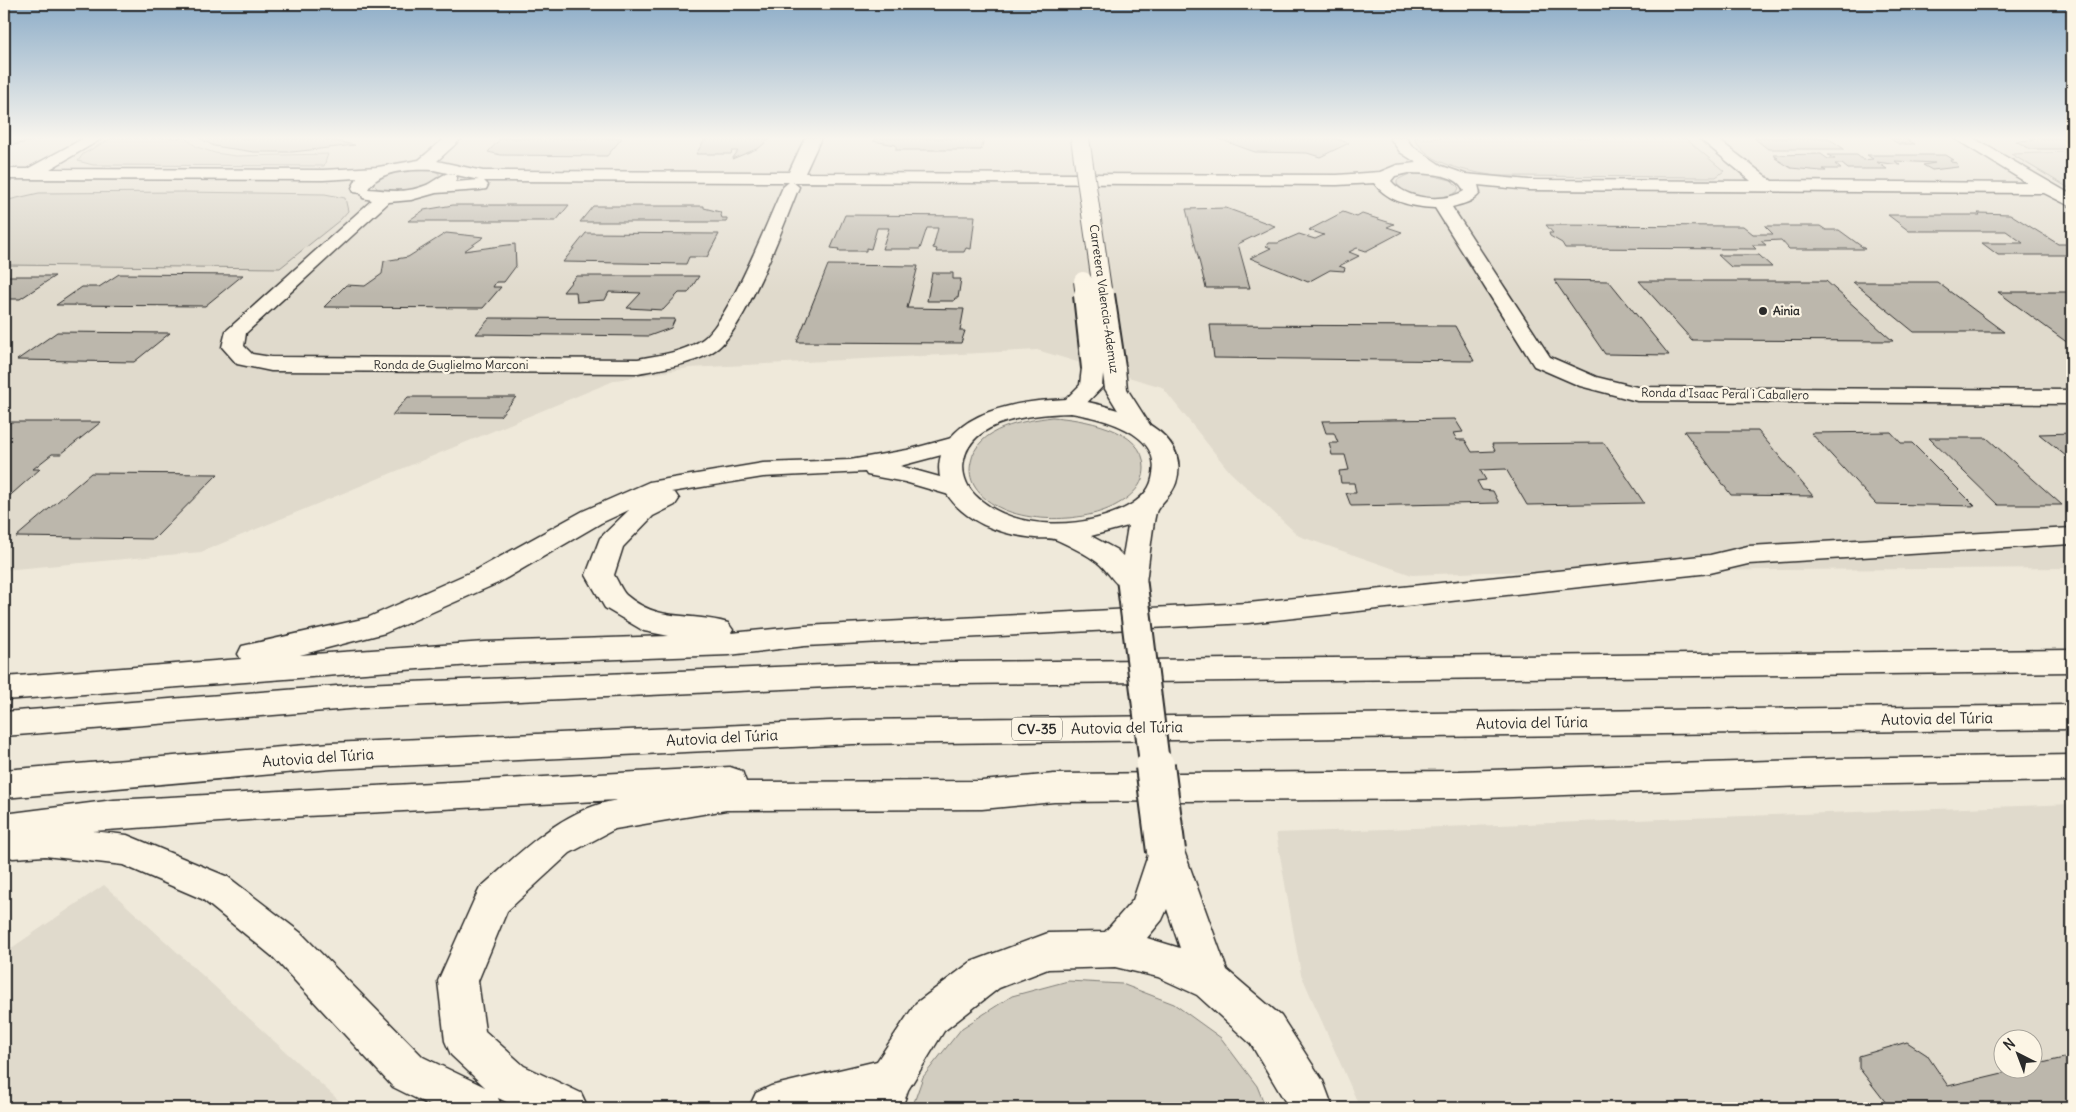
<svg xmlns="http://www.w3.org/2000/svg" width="2076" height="1112" viewBox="0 0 2076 1112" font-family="Delius,sans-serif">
<rect width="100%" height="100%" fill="#efe9da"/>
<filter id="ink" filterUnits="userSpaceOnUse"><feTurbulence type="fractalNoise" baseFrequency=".02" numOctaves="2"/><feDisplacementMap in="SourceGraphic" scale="10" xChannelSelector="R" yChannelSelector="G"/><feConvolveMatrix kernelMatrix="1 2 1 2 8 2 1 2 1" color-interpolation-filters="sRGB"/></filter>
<g filter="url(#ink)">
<path fill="#e0dacc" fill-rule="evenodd" d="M4,138H2072V568L1485,572L1412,575L1299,536L1230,472L1162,387L1037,350L689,368L616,380L201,552L4,570Z
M2072,804V1108H1360L1301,974L1276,833ZM2004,1040H2034V1070H2004Z
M104,885L347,1108H4V953Z"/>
<path fill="#d2cdc0" stroke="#7e7c76" d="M112,138H185L197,147L215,153L236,156L328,154L324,166L93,165L78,161L83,154Z
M1414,138H1685L1724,171L1716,177H1704L1497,176C1466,171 1431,166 1414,138Z
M2072,152V190L2011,154Z
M428,169L439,173V176C427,194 398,192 379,190L373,184C383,167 411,170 428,169Z
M1425,174L1451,180L1459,188L1457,192C1442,201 1408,200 1397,184V180L1407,175Z
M183,192L325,194L345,198L348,211L340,220L280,268L4,265V201L39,193Z
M1052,417C1080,419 1145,428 1144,468C1144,485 1131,497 1116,505C1081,525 1000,526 975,487C970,479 969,470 971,462C977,427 1024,421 1052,417Z
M1068,981L1122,984L1174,1004L1221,1038L1257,1086L1266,1108H912L923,1077L962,1028L1012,996Z"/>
<path fill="#bcb7ac" stroke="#2b2b2b" d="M4,138H47L4,147Z
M199,138H321L355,145L292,152H254L214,146Z
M501,138H622L607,156L501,155L488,152Z
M706,138H771L759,148L732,159L738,151H732L731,154H696Z
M877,138H984L981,150H896V145L873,141Z
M1216,138H1334L1349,143L1320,157L1307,153L1255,152Z
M1754,138H1828L1844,149H1768Z
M1889,138H1904L1915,144H1899Z
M2030,138H2072V149H2030L2016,141L2033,140Z
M1821,154L1828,159H1835L1828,155H1857L1863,160L1873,159L1867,155H1946L1954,160H1950L1951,162L1957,163L1958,167L1932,170L1923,165L1935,163L1895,161L1900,165L1877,162L1887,169H1848L1842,164H1835L1841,169H1823L1826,171H1821L1791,168L1775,158H1778L1773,155Z
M453,205H569L556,221H408L424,210Z
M593,206H704V208L720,212L722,218H727V220L726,222H580Z
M1226,208L1275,226L1238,244L1250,288H1206L1186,209Z
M1343,212L1357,217L1362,214L1394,224L1387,227L1402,232L1366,251L1357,248L1349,252L1359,256L1339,266L1345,268L1344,271L1330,270L1308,282L1250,258L1271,248L1266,246L1268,243H1278L1299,234L1315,239L1324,235L1309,230Z
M1978,213L2010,214L2058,244H2072V255H1998L1982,243H2023L2006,231H1909L1888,215H1980Z
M845,215L975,216L971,249L966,248L964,252H936L937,249L933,248L938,228H927L920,249H882L889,228H877L871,249L866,248V251H838L839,249L831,248Z
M1546,225L1743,226L1753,234H1773L1765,226H1820L1826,230H1839L1865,249H1789L1781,240L1761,241L1766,245H1752L1756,249L1565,248L1562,243L1550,236L1549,233H1553Z
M446,233L484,237L464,251L515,244L516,266L504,282H496L493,287H501L483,308L324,307L346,285L365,286L382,274L384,261L408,257Z
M586,233L719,234L707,257H689L686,264L563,262Z
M1718,255H1759L1772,267H1731Z
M828,265L918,266L907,308L964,309L960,331H965L961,343L797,342Z
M932,273H953V279H961L958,298H955L954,301H927Z
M119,274L243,275L205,306L56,305L82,287H99Z
M4,276H55L20,299H4Z
M576,276H699L688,293H679L663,310L627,308L641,293L609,292L605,300L577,302L576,292H563Z
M1554,280L1609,281L1669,355L1605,354Z
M1639,281H1826L1893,341L1692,340Z
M1853,282H1937L2004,332H1914Z
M1998,292H2072V346Z
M490,318L675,319L671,328L649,336L476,334Z
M1210,325L1455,326L1474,361L1214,358Z
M57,332L170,333L134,362L17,360Z
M408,397H516L500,416L392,415Z
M1455,419L1463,432L1453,433L1457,440H1465L1472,452L1495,451L1492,444L1604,443L1644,503L1527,505L1506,469L1480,470L1486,480L1477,481L1482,490L1493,491L1499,503L1351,506L1346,493H1356L1354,483H1341L1339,471L1349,470L1345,455H1332L1329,443H1338L1334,433H1326L1322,421Z
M11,422H101L61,454H52L33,469H40L4,501V456L6,454H4V427Z
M1684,431H1758L1813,496L1731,495Z
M1891,432L1901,443H1912L1975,506L1876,504L1811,433Z
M2072,433V461L2039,434Z
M1929,438H1987L2062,505H1998Z
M91,473L218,474L154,539L16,537Z
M1907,1042L1927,1055L1948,1086L2015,1070H2034V1065L2072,1056V1108H1890L1859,1068V1056Z"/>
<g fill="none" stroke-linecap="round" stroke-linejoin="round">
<defs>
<path id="minor" d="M84,138H103L50,169L323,170L378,167L419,160L445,138H462L437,161L483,171L789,172L805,138H821L805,173L1337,175L1380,172L1397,165L1417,163L1400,152L1390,138H1406L1412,146L1442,166L1465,174L1529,180L1751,181L1699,138H1716L1772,181L2027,183L1954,138H1973L2072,195V207L2044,193L1529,190L1478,185L1480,193C1474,202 1462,204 1452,207L1550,357L1596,377L1637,387L2072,390V404L1637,401L1580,386L1534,366L1435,208C1412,207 1388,202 1374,183L1337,185L793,182L799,187C784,224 747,325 718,348C697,364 664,368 638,373L271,371L237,364L222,347L226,331L372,200L363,198L361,193L354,192L352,188L357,178L323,180L4,179V169H27ZM434,170L479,180L455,182L457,178L455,174L449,173C440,175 433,183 424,186C404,194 387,190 368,189C379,169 413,169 434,170ZM1409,173C1425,174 1457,172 1464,191C1443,203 1407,200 1391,181L1395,176ZM484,181L789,182L783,187C768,220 729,320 703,339C685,352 659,355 638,359L271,357L252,354L244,346L246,333L389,202L411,200L436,193L480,190L486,189L488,185Z
M1093,361L1101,363L1104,367L1106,363L1114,361L1122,363L1125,368L1127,389L1150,425L1146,430L1138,432L1130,430L1105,389L1103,374L1102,387L1079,411L1071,413L1063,411L1059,406L1080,385L1082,368L1085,363Z"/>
<path id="tertiary" d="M1071,399C1110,405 1194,426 1176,483C1172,495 1163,500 1157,510C1153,517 1148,571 1146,582L1142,589C1116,596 1114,575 1097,562C1086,554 1070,546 1057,540C1051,537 1042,539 1035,538C1015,536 990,530 973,519C920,485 932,433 989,412C1015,402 1043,400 1071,399ZM1071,413C1101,418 1161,432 1153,474C1151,488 1144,496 1132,504C1089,530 1013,533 975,495C966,486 961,472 964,460C972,418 1038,414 1071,413ZM1128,526L1123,556L1117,550L1091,536Z
M1166,836L1179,840L1184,851L1227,970L1281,1016L1323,1081L1333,1108H1289L1251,1044L1197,995L1158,977L1115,967L1048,969L999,988L944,1031L908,1090L902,1108H858L875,1064L916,1003L971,962L1048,933L1105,932L1133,900L1153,840ZM1167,909L1180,948L1147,938L1162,920Z"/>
<path id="motorway" d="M959,436L968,438L971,443L968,448L900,466L965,484L969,489L965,494L956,497L905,482L867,475L865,472L763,477L671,492L675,493L679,499L675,505L653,516L623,547L614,575C618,581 621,590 626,595C658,623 692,612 728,623L733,630L731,633L805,626L1248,603L1710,555L1748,546L2072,528V544L1748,564L1710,573L1248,623L805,646L729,655L485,664L4,700V677L241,659L238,654L242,646L367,618L478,569L583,511L649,482L763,463L850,460L907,450ZM629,510L600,538L586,575L605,608L644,631L669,636L485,642L300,655L385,633L498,583L601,523Z
M2072,650V672L872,685L362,708L4,736V712L362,684L872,663Z
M2072,705V729L853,744L331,769L4,798V770L331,743L853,720Z
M2072,755V781L1833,785L1459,799L1054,802L982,809L726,810L615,829L570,853L507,911L478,981L485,1031L524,1066L581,1093L588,1108H519L498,1098L502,1108H435L393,1087L273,957L202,899L123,865L45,856L13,858L4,855V814L114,800L730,767L742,771L746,782L982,781L1054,774L1459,771L1833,759ZM617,800C562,809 520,853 480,888L474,900L438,981L445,1041L451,1055L485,1087L423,1057L301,933L228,877L127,835L93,831L306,816Z
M890,1058L905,1064L911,1079L905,1094L858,1108H749L756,1093L771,1086Z"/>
</defs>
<use href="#minor" stroke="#2b2b2b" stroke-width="3"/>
<use href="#tertiary" stroke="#2b2b2b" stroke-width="3"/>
<use href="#motorway" stroke="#2b2b2b" stroke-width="3"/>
<use href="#minor" fill="#fcf5e5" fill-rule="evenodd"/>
<use href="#tertiary" fill="#fcf5e5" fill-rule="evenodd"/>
<use href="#motorway" fill="#fcf5e5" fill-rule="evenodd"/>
<defs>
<path id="minor-bridge-far1" d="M1080,138L1103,296
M1083,281L1085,296"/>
<path id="minor-bridge" d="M1085,295L1093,368
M1103,295L1114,368"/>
<path id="tertiary-bridge-far1" d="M1132,582L1155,767"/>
<path id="tertiary-bridge" d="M1155,766L1166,851"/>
</defs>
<use href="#minor-bridge-far1" stroke="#2b2b2b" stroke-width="20" stroke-linecap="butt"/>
<use href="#minor-bridge" stroke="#2b2b2b" stroke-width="26" stroke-linecap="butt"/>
<use href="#tertiary-bridge-far1" stroke="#2b2b2b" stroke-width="33" stroke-linecap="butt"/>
<use href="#tertiary-bridge" stroke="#2b2b2b" stroke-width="42" stroke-linecap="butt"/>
<use href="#minor-bridge-far1" stroke="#fcf5e5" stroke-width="18"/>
<use href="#minor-bridge" stroke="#fcf5e5" stroke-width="22"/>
<use href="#tertiary-bridge-far1" stroke="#fcf5e5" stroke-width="29"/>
<use href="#tertiary-bridge" stroke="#fcf5e5" stroke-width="38"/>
</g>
</g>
<linearGradient id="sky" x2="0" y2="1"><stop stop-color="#8dadc8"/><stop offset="0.47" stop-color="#f8f5ee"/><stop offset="1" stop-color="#f8f5ee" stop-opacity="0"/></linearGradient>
<rect width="2076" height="294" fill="url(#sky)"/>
<circle fill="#2b2b2b" stroke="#fcf5e5" stroke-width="2" cx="1763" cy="311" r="5"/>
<g text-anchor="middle" stroke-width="4.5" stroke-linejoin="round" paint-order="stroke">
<g font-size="12" fill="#2b2b2b" stroke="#fcf5e5">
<text transform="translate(1104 299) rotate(82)" y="4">Carretera Valencia-Ademuz</text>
<text x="451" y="369">Ronda de Guglielmo Marconi</text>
<text transform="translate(1725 394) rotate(1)" y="4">Ronda d'Isaac Peral i Caballero</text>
</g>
<g font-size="12" font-weight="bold" fill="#2b2b2b" stroke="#fcf5e5" text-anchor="start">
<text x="1773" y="315">Ainia</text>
</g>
<rect fill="#fcf5e5" stroke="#6a6863" stroke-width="1" x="1012" y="717.5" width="50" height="23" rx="4"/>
<g font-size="14" font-weight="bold" fill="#2b2b2b">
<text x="1037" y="734">CV-35</text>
</g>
<g font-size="15" fill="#2b2b2b" stroke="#fcf5e5">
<text transform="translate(1937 719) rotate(-1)" y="5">Autovia del Túria</text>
<text transform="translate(1532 723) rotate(-1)" y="5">Autovia del Túria</text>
<text transform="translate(1127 728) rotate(-1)" y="5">Autovia del Túria</text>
<text transform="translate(722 738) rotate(-3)" y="5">Autovia del Túria</text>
<text transform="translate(318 758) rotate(-4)" y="5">Autovia del Túria</text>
</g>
</g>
<rect width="2076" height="1112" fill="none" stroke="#fcf5e5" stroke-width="20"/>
<rect x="10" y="10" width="2056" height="1092" fill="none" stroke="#2b2b2b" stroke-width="2" filter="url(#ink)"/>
<g transform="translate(2018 1054) rotate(318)"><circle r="24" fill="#fcf5e5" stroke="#a8a49b"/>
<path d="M0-4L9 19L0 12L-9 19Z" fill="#2b2b2b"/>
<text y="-8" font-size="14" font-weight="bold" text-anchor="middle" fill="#2b2b2b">N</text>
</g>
</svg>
